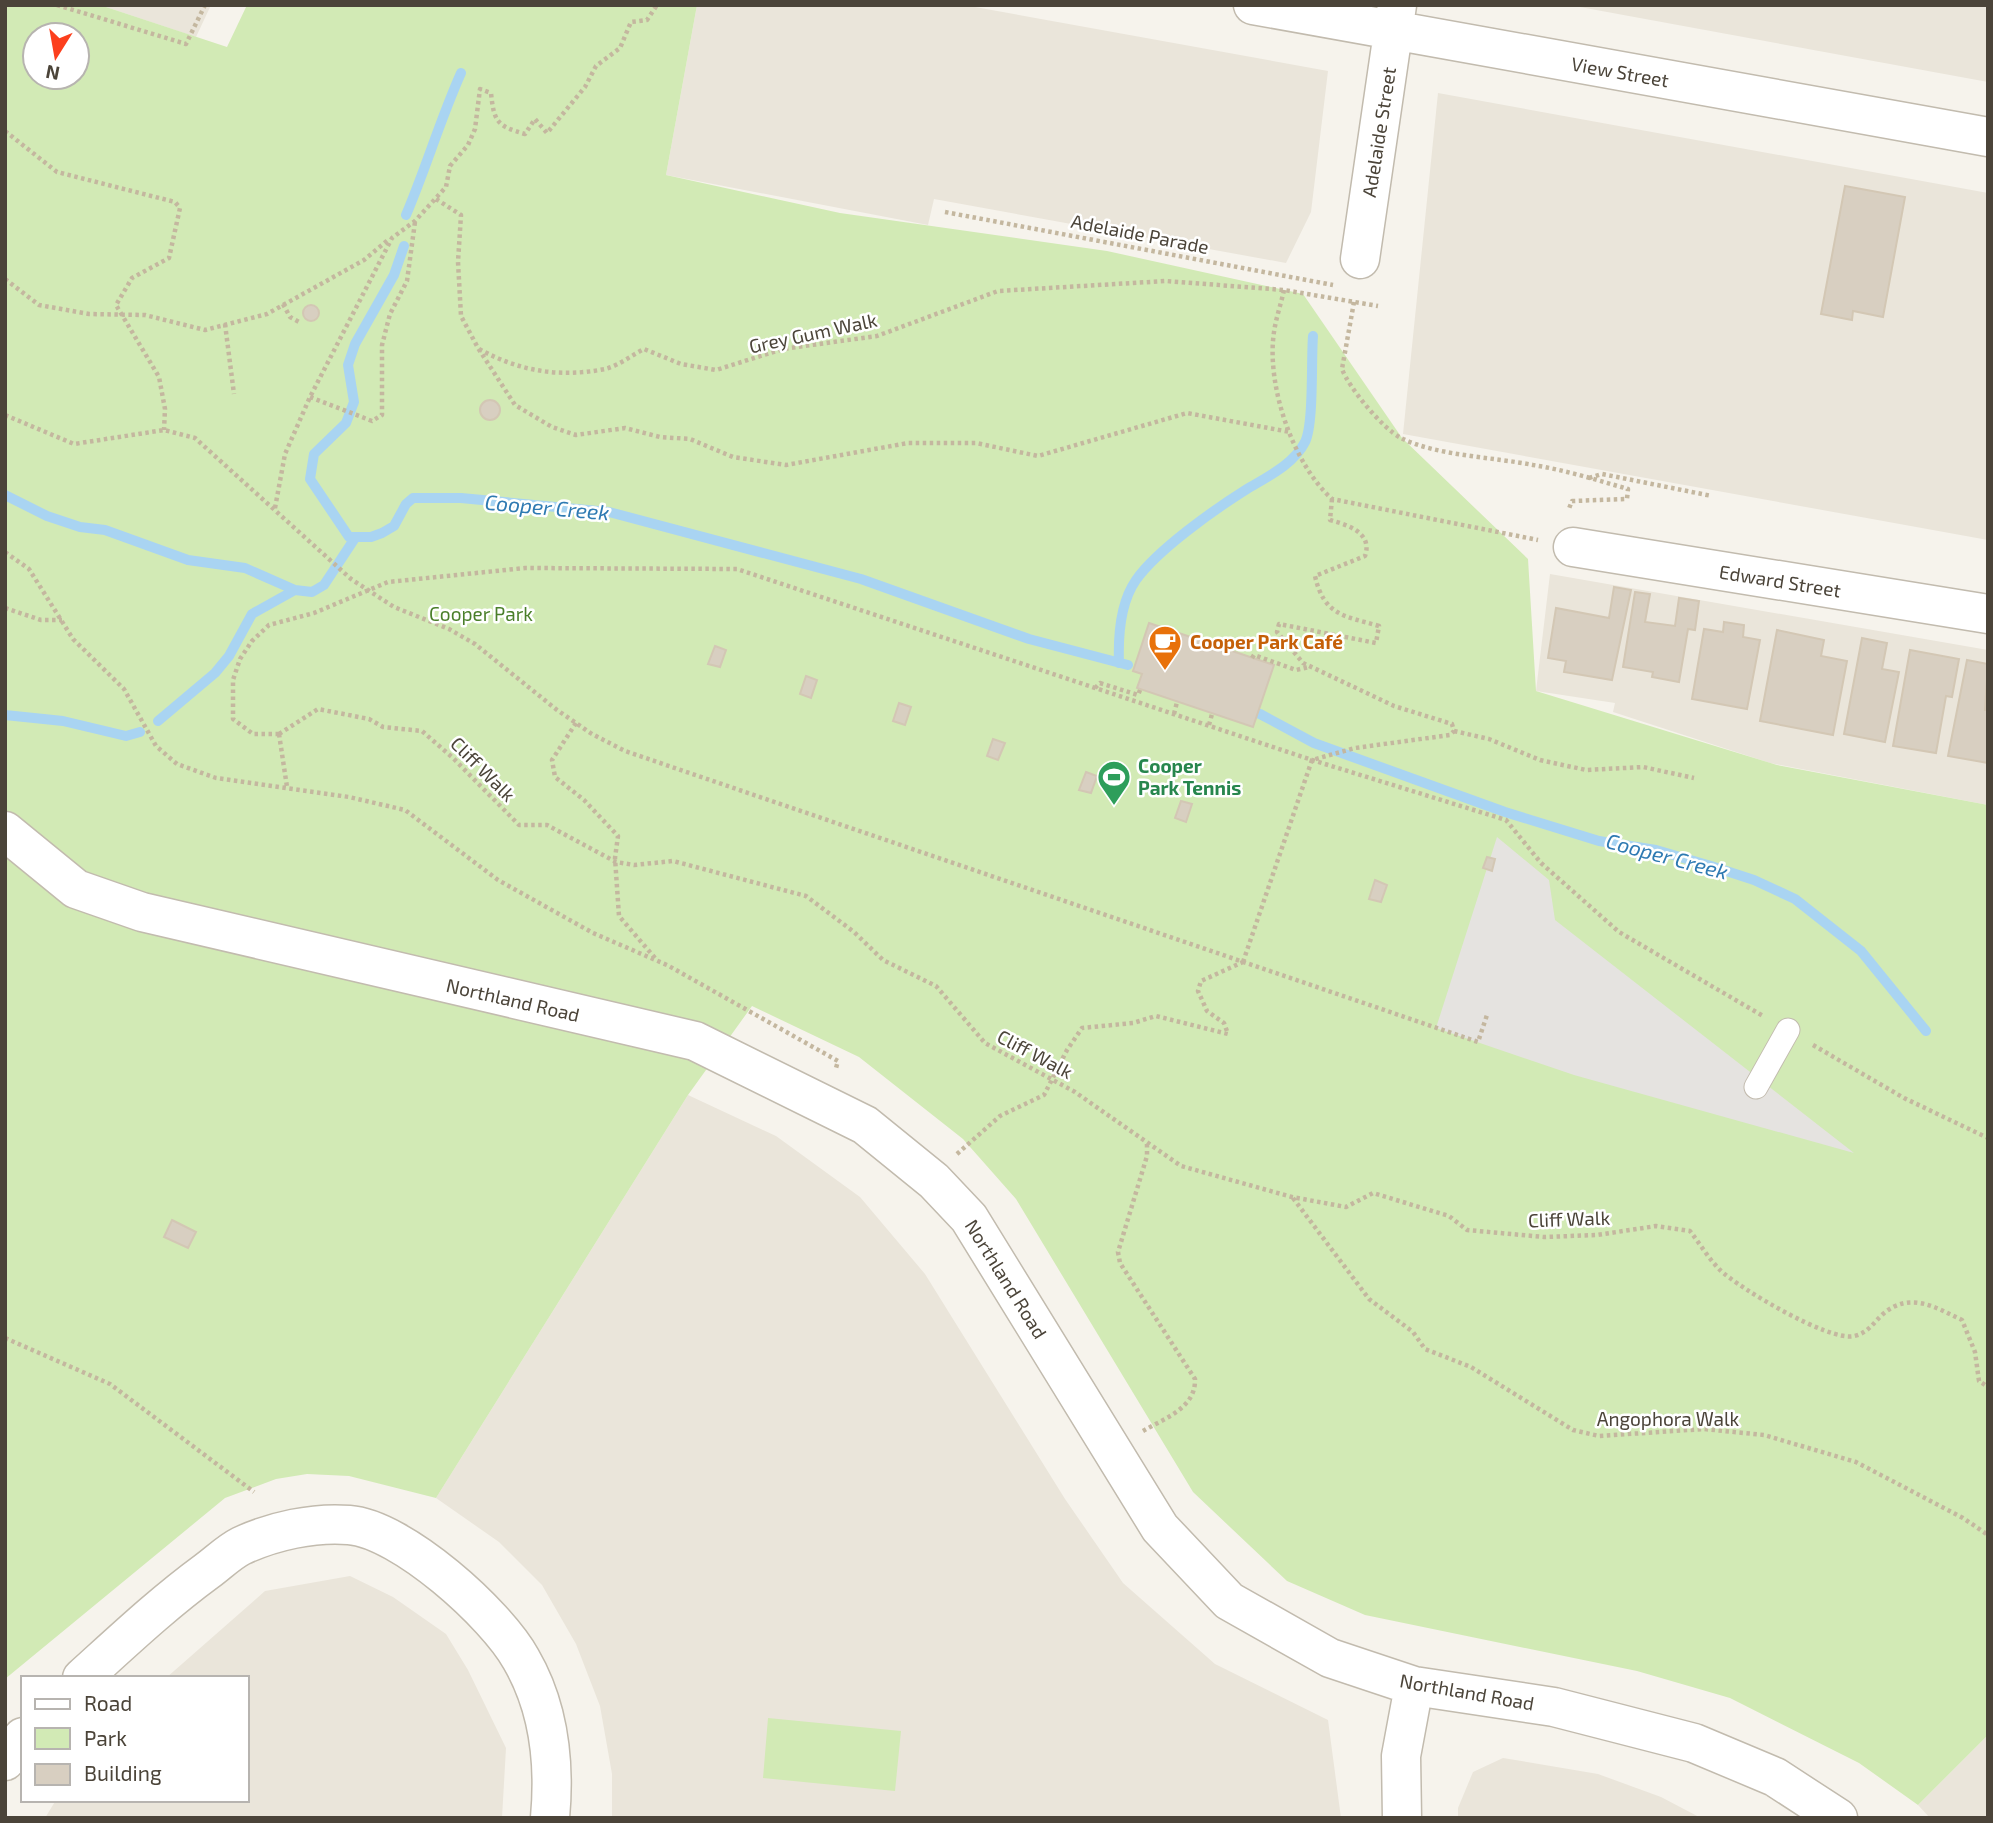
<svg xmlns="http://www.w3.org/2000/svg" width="1993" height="1823" viewBox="0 0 1993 1823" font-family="'Exo 2',sans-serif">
<rect width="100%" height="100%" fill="#f6f3ec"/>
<path fill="#eae5da" d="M100,5H211L196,37Z
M697,5H964L1328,71L1311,212L1286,263L934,199L928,225L666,175Z
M1569,5H1988V82Z
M1438,93L1988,193V540L1403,434Z
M1550,574L1988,650V805L1770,763L1613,712L1615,703L1536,691Z
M688,1095L776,1136L860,1197L925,1274L1065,1499L1123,1583L1215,1664L1328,1720L1341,1818H612V1774L600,1706L576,1644L542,1585L499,1542L436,1498Z
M350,1576L393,1597L446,1634L468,1670L506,1748L502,1818H45L56,1800H247V1678H166L265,1591Z
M1988,1735V1818H1930L1918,1805Z
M1503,1758L1598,1774L1661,1797L1701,1818H1458V1808L1473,1772Z"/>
<path fill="#d2eab5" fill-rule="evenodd" d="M5,5H100L227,47L247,5H697L666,175L840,213L1107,251L1303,294L1402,438L1528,559L1536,691L1777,765L1988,805V1735L1918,1805L1859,1763L1730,1698L1637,1671L1365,1615L1287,1581L1193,1492L1016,1199L963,1139L859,1057L752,1006L688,1095L436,1498L349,1476L307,1474L276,1479L225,1498L5,1679ZM35,35H77V77H35Z
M768,1718L901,1731L895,1791L763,1778Z"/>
<path fill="#e5e3e0" d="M1497,837L1549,880L1555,920L1854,1153L1574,1075L1436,1028Z"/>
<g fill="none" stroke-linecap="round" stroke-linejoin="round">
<path stroke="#a9d4f2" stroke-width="10" d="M406,215C426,168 440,120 461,73
M404,246L394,275L355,344L348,365L354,402L346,423L314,454L310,479L349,537H371L382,533L394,526L406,504L413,498H461L609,512L861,579L1029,639L1128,665
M5,495L47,516L80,527L105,530L188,560L245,568L295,590L312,592L324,585L355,538
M1119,663C1118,636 1120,603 1136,580C1157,550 1215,509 1247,489C1267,477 1294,464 1305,442C1314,424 1311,360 1313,336
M1260,714L1314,743L1505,812L1599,841L1656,850L1711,866L1754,880L1795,899L1861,951L1926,1031
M5,715L63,721L126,736L140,732
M158,721L215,673L229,656L252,614L295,590"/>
</g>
<path fill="#d8cfc1" stroke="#d3c7b4" stroke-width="2" d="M1845,186L1905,197L1883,317L1853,311L1852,320L1821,314Z
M303 313a8 8 0 1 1 16 0a8 8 0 1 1-16 0Z
M480 410a10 10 0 1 1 20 0a10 10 0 1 1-20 0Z
M1614,587L1631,590L1612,680L1564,672L1566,661L1548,658L1556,608L1609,618Z
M1635,592L1650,594L1645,622L1675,626L1679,598L1699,601L1695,630L1688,629L1679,682L1652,677L1653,672L1623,667Z
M1724,622L1744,625L1743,637L1760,640L1747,709L1692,699L1704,629L1723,632Z
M1149,623L1274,665L1253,727L1137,688L1142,674L1133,671Z
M1777,630L1824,640L1821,656L1847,661L1833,735L1760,721Z
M1862,638L1887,643L1882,669L1899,672L1885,742L1844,734Z
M715,646L726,650L720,667L708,664Z
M1910,650L1959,659L1952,697L1946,696L1936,753L1893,746Z
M1967,660L1988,664L1985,710H1988V763L1948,756Z
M806,676L817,680L811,698L800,694Z
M899,703L911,707L905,725L893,721Z
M993,739L1005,743L998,760L987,756Z
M1086,772L1097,776L1091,793L1079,790Z
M1181,801L1192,804L1186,822L1175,818Z
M1487,857L1495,859L1492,871L1483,868Z
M1375,880L1387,885L1381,902L1369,899Z
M172,1220L196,1232L188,1248L164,1237Z"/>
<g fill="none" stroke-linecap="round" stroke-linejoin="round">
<defs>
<path id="service" d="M1756,1087L1788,1030"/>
<path id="minor" d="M1253,5L1988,137
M1360,259L1397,5
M1573,547L1988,614
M5,831L76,889L142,912L695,1041L865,1125L934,1181L969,1218L1160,1528L1229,1601L1330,1658L1414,1686L1554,1707L1694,1743L1775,1777L1838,1818
M82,1678C123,1641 162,1604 207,1571C218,1563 229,1552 241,1546C273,1531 314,1522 349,1525C402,1529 496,1614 521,1659C549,1707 555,1764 550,1818
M5,1761L23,1737
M1402,1818L1401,1756L1414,1686"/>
</defs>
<use href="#service" stroke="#c2bbae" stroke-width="25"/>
<use href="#minor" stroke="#c2bbae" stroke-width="41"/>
<path stroke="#c4b79f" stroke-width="4.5" stroke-dasharray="3.5 3.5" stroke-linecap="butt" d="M57,5L186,44L205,5
M5,131L57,172L175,202L180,208L169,258L132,278L116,305L159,377L165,409L164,430
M436,199L461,215L458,262L461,316L478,348L515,405L552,427L576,435L625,428L660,437L690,439L733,457L786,465L908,443H976L1038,456L1187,413L1290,432
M945,212L1333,285
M5,279L39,305L89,314L145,315L205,330L267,314L364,260L388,240
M1284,290C1281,304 1276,318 1274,332C1266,385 1293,464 1332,499L1538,540
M1354,302L1342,369C1349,388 1383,429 1401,438C1437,456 1493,457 1533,465C1565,470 1597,480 1628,489L1627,499L1572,501L1568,511
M283,304L290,317L301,323
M225,324L234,394
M479,349C519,371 559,378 605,369C618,366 632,355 644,349L681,364L716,370L783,349L877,336L998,291L1166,281L1284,290L1378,306
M310,397L372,421L382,415V345L390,314L407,281L415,222
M5,415L74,444L164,430L195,438L351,579L394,607L449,629L475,644L557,710L592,734L625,751L1478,1042L1487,1015
M1589,478L1602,474L1712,496
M275,508L285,454L310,397L392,238L415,221L446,187L450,166L468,145L475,129L480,89L491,93C494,122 497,126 525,134L535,119L547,133L585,87L596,66L620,48L631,22L647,20L657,5
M5,552L29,569L73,639L124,689L156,746L177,764L216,778L349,797L405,810L498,880L593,933L667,965L838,1061L836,1068
M5,608L41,620H62
M1252,658L1254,655L1296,670L1309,667
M1095,688L1100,683L1138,695L1140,690
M1174,714L1177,702
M576,723L552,760L555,777L584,800L618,836L615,858L619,916L655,958
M1209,725L1212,714
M1454,731L1489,739L1540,760L1586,770L1643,767L1694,778
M279,734H253L233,719V680L240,659L252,641L269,625L314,613L388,582L525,568L737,569L1312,760L1506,820L1541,863L1619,932L1763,1016
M279,734L318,709L369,719L383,727L422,731L453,758L519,825H547L616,862L634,865L673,861L806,896L854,932L883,960L936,986L985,1043L1075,1092L1181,1166L1292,1197L1346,1207L1373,1193L1449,1216L1467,1230L1544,1237L1597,1235L1656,1226L1690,1231C1700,1244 1709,1259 1720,1270C1739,1288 1829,1342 1854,1336C1868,1333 1873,1323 1883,1314C1910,1291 1935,1307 1962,1320L1975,1352L1979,1381L1988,1387
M279,734L287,787
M1243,962L1312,760L1355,748L1450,735L1454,731L1452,724L1394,706L1303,663L1277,632L1279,624L1376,643L1379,626C1345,616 1324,616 1315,576L1365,556C1373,533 1348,525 1330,520L1332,499
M1813,1045L1904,1098L1988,1138
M957,1154L1000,1116L1044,1095L1067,1050L1082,1028L1133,1023L1156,1016L1228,1034L1224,1023L1207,1011L1198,991L1201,981L1243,962
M1293,1198L1369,1299L1413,1332L1425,1349L1471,1367L1573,1430L1599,1436L1704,1429L1764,1435L1856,1462L1963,1518L1988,1535
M5,1338L110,1384L254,1492
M1143,1431C1165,1418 1196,1408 1195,1379L1120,1263L1118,1252L1147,1156V1143"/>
<use href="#service" stroke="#fff" stroke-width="23"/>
<use href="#minor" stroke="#fff" stroke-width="38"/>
</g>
<defs>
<symbol id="cafe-pin" viewBox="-11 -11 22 30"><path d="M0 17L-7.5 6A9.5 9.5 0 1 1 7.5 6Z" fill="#e8710a" stroke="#fff"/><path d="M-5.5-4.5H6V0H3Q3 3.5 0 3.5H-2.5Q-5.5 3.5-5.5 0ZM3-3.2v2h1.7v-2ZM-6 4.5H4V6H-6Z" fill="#fff"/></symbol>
<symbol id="stadium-pin" viewBox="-11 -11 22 30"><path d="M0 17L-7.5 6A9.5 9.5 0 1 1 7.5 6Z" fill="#2e9e5b" stroke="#fff"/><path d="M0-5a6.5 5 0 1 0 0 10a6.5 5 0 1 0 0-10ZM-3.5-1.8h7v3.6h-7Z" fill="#fff"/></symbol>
</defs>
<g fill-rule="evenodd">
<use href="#cafe-pin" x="1146" y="623" width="38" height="52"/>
<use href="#stadium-pin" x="1095" y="758" width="38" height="52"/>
</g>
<g text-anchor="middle" stroke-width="5" stroke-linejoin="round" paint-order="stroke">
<g font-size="19" fill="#4b4439" stroke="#fff">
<text transform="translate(1620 72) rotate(10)" y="7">View Street</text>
<text transform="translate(1379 132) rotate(-81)" y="7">Adelaide Street</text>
<text transform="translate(1140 234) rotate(11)" y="7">Adelaide Parade</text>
<text transform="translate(813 333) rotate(-12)" y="7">Grey Gum Walk</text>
<text transform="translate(1780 581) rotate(9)" y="7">Edward Street</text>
<text transform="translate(483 769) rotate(45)" y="7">Cliff Walk</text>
<text transform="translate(513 1000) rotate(13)" y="7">Northland Road</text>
<text transform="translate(1035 1054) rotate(28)" y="7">Cliff Walk</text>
<text transform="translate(1569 1219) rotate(-2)" y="7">Cliff Walk</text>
<text transform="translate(1006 1279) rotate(58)" y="7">Northland Road</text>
<text x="1668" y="1426">Angophora Walk</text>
<text transform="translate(1467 1692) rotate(10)" y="7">Northland Road</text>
</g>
<g font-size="19" fill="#4a7f2a" stroke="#fff">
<text x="481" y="621">Cooper Park</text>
</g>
<g font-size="19" font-weight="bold" fill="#c56008" stroke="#fff" text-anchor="start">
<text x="1190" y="649">Cooper Park Café</text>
</g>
<g font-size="19" font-weight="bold" fill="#27864d" stroke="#fff" text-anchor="start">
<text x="1138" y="773">Cooper<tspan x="1138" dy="22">Park Tennis</tspan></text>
</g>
<g font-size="21" font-style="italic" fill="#2e7ab2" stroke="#fff">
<text transform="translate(547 508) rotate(5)" y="7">Cooper Creek</text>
<text transform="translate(1667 857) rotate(15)" y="7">Cooper Creek</text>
</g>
</g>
<rect width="1993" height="1823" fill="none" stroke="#4b4439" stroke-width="14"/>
<rect x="21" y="1676" width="228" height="126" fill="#ffffff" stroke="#b7b4b0" stroke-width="2"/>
<rect x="35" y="1699" width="35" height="10" fill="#ffffff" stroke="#b7b4b0" stroke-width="2"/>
<text x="84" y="1711" font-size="21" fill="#4b4439">Road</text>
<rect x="35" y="1728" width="35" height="21" fill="#d2eab5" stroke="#b7b4b0" stroke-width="2"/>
<text x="84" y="1746" font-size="21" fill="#4b4439">Park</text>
<rect x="35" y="1764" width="35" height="21" fill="#d8cfc1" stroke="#b7b4b0" stroke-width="2"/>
<text x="84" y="1781" font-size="21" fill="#4b4439">Building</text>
<g transform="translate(56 56) rotate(191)"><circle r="33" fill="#ffffff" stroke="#b7b4b0" stroke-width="2"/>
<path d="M0-5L12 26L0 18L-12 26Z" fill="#fc3f1d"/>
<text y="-10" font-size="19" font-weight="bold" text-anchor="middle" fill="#4b4439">N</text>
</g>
</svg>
